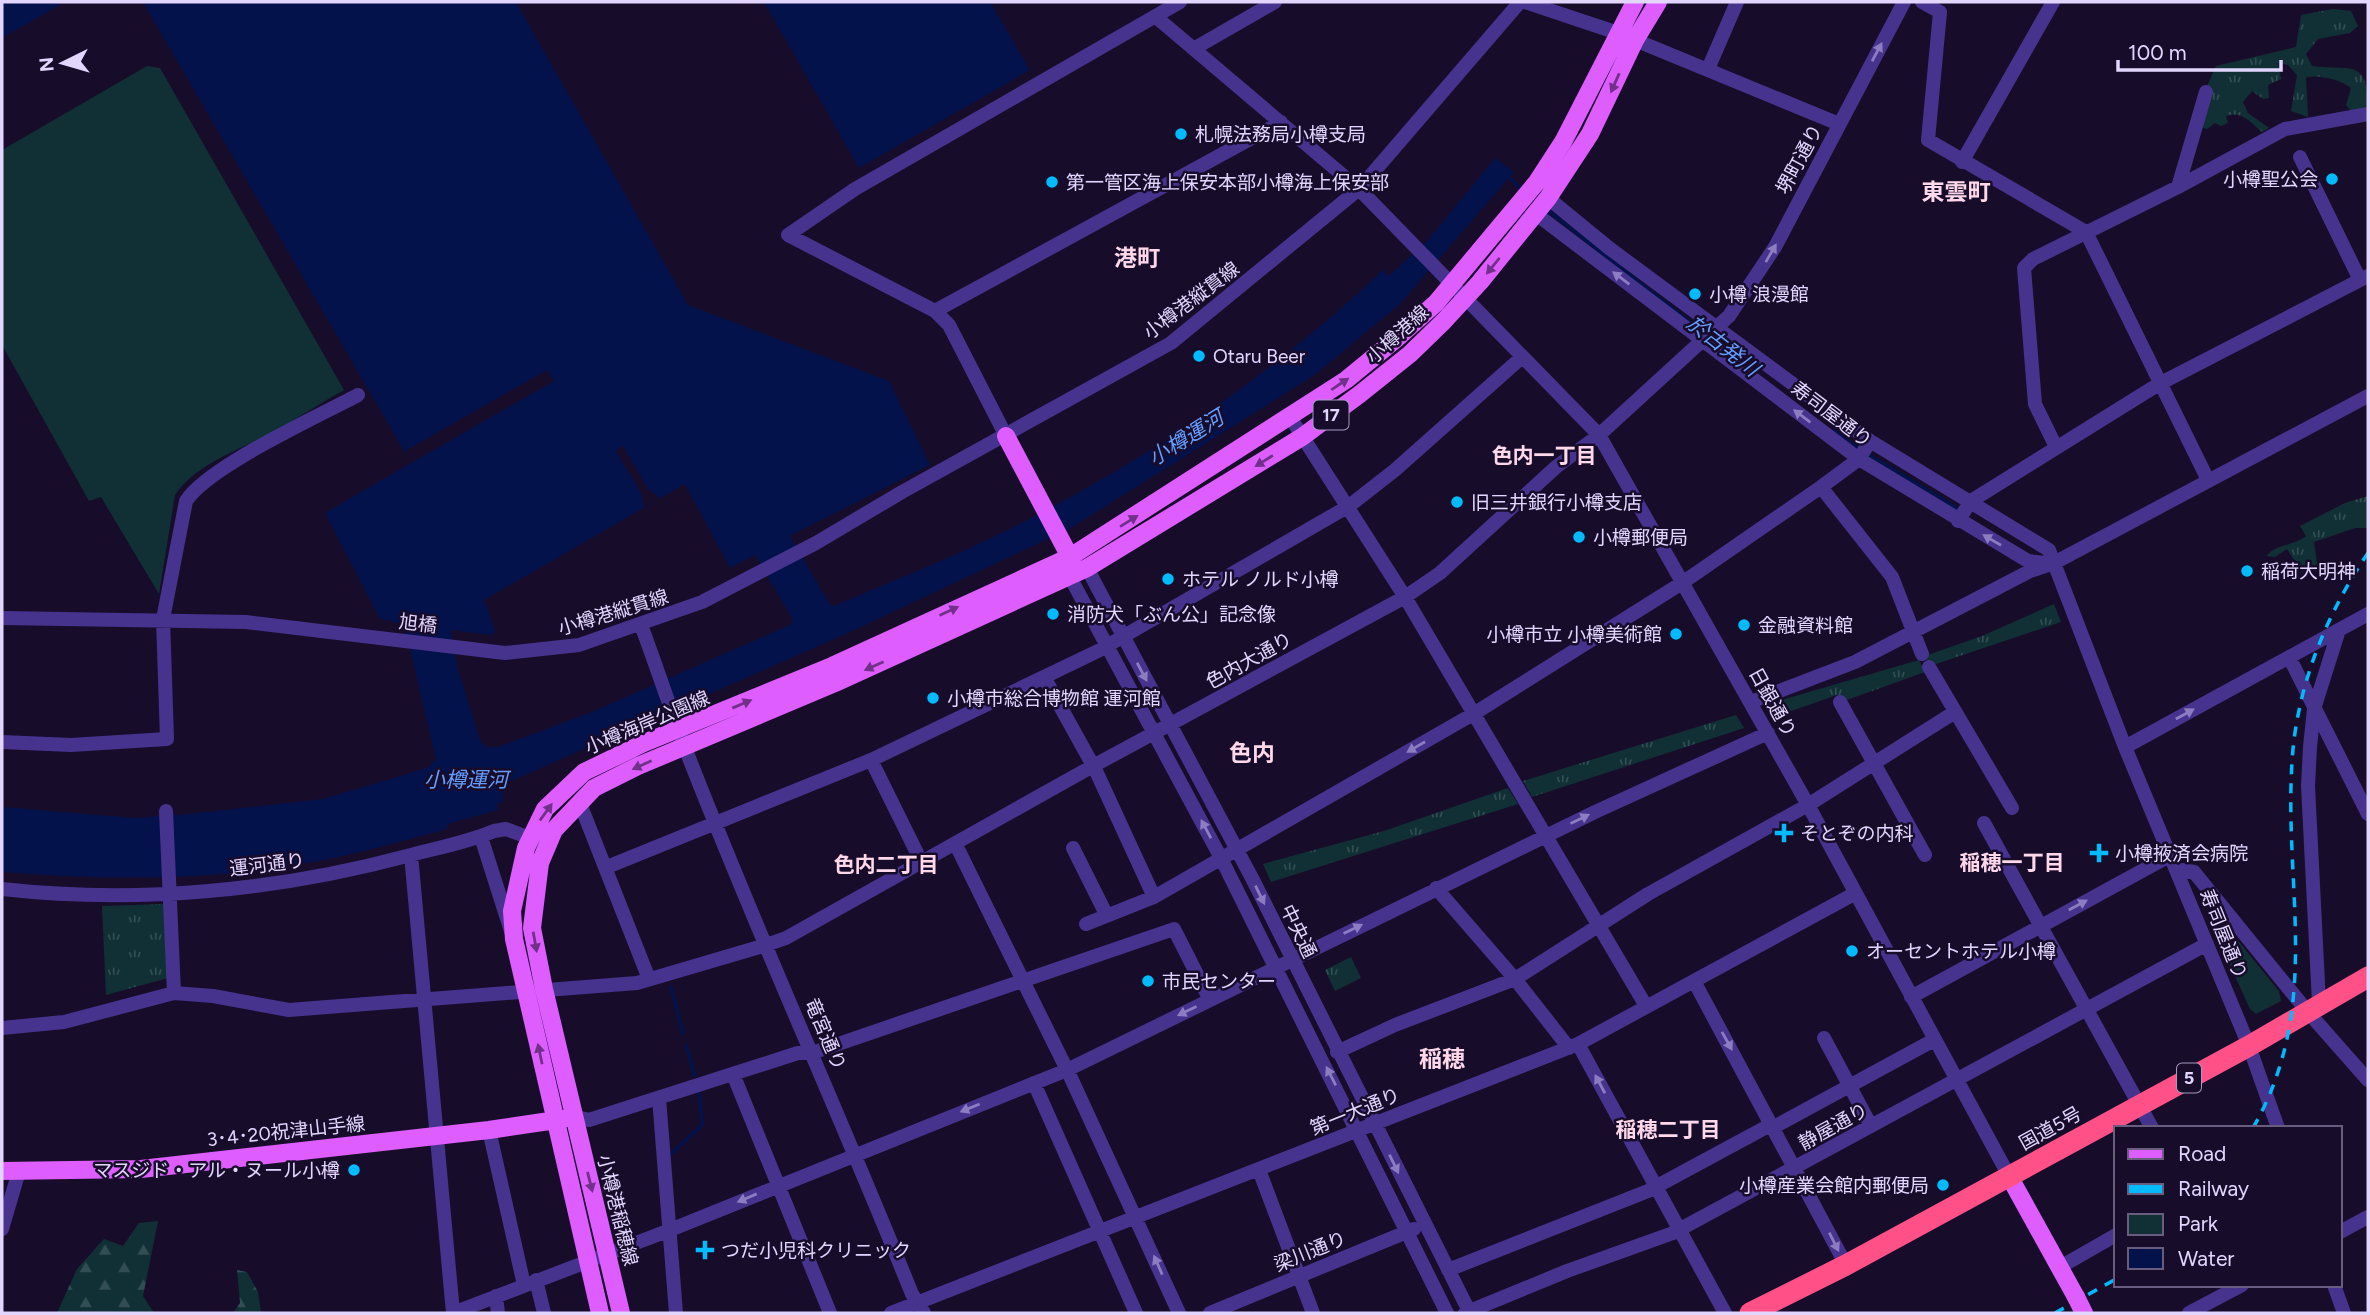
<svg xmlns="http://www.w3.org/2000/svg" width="2370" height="1315" viewBox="0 0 2370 1315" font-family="Figtree,'Noto Sans JP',sans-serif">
<defs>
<pattern id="grass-tufts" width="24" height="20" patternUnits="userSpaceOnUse" patternTransform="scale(1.75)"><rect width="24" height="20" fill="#103035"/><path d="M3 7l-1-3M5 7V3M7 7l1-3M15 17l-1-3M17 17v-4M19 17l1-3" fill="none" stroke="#324d53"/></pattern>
<pattern id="forest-firs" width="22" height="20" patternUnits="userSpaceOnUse" patternTransform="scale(1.75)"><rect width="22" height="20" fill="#103035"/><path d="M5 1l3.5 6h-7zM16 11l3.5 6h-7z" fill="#324d53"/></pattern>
</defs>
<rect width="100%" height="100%" fill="#170d2a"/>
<path fill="url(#grass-tufts)" d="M2333,9L2351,11L2358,26L2350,33L2318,39L2306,54L2312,66C2352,71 2368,58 2368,109L2353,113L2346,105L2351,88C2339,79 2321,75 2306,77L2308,117L2291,111L2297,75L2288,65L2278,63L2281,79L2268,85L2269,98L2263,99L2252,91L2243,102L2248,113L2269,128L2262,132C2251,122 2241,110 2226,116L2228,123L2221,126L2215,123L2207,129L2200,127L2208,84L2216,66L2296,47L2301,15Z
M2368,496V528H2355L2314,542L2317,563L2313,573L2304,575L2287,549L2275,557L2267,556C2275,544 2294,546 2306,536L2300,526L2345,503Z
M2054,604L2061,622L1930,666L1925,656L1982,636Z
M1919,660L1925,672L1844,701L1837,695L1774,717L1768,704Z
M1736,715L1744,728L1532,797L1523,781Z
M1508,788L1518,804L1271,882L1263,864L1384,831Z
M166,904L168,978L106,995L102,906Z
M1351,957L1361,978L1335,991L1325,970Z"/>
<path fill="url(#forest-firs)" d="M158,1221L143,1296L154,1313H57L77,1269L104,1239L123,1246L139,1223Z
M237,1270L247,1272L258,1292L261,1313H233L240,1303Z"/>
<path fill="#103035" d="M147,66L160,68L344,390C319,404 295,420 269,434C237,451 196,464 175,495L159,594L101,497L89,501L2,345V150Z
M2231,932L2279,991L2281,1001L2256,1014L2250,1009L2219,941L2222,933Z"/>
<path fill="#04124c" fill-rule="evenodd" d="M2,2H65L2,38Z
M143,2H516L688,305L889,381L930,465L790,536L830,605L834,606C887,583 942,562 995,536C1136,468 1269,378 1383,270L1389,276L1428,240L1495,158L1514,172L1401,303L1316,374L1071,528L848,633L509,782L503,789L502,803L497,804L498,810L448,824L447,829C399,842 351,856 301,864C202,881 102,880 2,872V807L134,818L189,814L323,799L427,768L436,759L404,624L380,619L325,513L411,463ZM685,484L730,568L755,555L792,618V624L592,712L498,747H488L481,743L458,670L451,630L492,635L495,630L484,600Z
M764,2H990L1030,70L859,168Z"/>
<path fill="#170d2a" d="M547,370L554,381L411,463L405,451Z
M623,446L648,489L660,498L644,507L641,493L616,451Z"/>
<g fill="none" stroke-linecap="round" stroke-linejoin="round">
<path stroke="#04124c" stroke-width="3.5" d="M1506,175L1524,191
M1546,209L1705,334
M1834,431L1859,449
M1866,453L1957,508
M671,987L683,1033
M686,1045L695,1076
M671,1154L702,1125L699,1092"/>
<path stroke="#46338e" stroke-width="14" d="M1525,2L1618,33L1839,124
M1922,2L1940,12L1928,140L2086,232L2208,480
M1156,17L1359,189L1599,435L1808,805L2009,1176
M1195,48L1275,2
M1708,69L1737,2
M2300,157L2360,280
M1962,162L2053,2
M2178,187L2206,92
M1548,198L1609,248L1870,441L2049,550L2125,747L2249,1046L2278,1128
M1536,214L1859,459L2028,561L2046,563
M935,311L1281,122
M1290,417L1405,597L1646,1006
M1006,436L949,325L935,311L788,235L855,189L1180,2
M2056,447L2035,404L2024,268L2033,259L2178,187L2285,129L2368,114
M1821,487L1892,577L1922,654
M1958,521L1971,501L2159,384L2368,276
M1087,568L1253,880L1470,1313
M1070,577L1221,858L1447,1313
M2,618L246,622L505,653L579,645L702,602L816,543L902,492L1171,343L1359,189L1520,2
M641,625C656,665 669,705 684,745C755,929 838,1110 912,1294L924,1313
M2289,657L2368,814
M1929,667L2012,808
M1044,677L1096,771L1154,897
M1751,702L1855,662L2030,571L2054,563L2368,396
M1840,702L1925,855
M2,742L71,745L167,739L163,619L186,501C209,466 317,417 358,395
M2125,747L2368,614
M871,760L921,861
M579,801L649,979
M166,811L174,993
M1984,823L2152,1128
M481,837L511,931
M956,845L1071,1078L1179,1313
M1073,848L1106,914
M411,855L453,1313
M607,867L871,760L1098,651L1349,506L1395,470L1521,358
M2176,869L2194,872L2307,1011L2368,1080
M1436,888L1515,979L1569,1048
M2,889C137,904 276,891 407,856C436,848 466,843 494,831L506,829L530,838
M1086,924L1154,897L1475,713L1682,583L1821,487L1859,459L1870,441
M1694,981L1846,1265
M1911,997L2171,855
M2319,1003L2308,786L2310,747L2314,709L2339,630
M2,1028L64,1022L174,993L213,996L289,1010L637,983L766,945L786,938L1093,766L1405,597L1440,573L1556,467L1599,435L1729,316L1775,247L1904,2
M1824,1038L1871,1126
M1578,1044L1725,1313
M1337,1052L1395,1025L1515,979L1648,894L1808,805L1955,712
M733,1074L830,1313
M1034,1083L1136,1313
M659,1098L676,1313
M573,1116L589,1120L798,1053H812L1174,929L1210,1000
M1774,1127L1934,1040
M489,1130L524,1285
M1259,1170L1313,1313
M2,1229L19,1171
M2340,1232L2368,1217
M2060,1267L2116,1235
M1448,1270L1648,1191L1772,1124
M536,1280L544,1313
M2334,1285L2344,1313
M496,1296L498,1313
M453,1313L670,1230L1067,1070L1595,812L1768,733
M891,1313L1578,1044L1854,894
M1210,1313L1414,1229
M1465,1313L1567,1271L1673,1233L2207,944
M2189,1313L2242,1285"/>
<path stroke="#de5dff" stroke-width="18" d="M1006,436L1070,557V566
M2,1171L141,1169L489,1130L563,1119
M2009,1176L2076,1297
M600,1313L514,939L512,911L526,848L545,809L584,772L644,743L832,666L1070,557L1346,380L1396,339L1436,303L1537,182L1563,142L1635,2
M621,1313L544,989L532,928L540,863L554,830L594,788L638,766L835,683L1087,568L1302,437L1360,394L1410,354L1444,321L1480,282L1548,198L1590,134L1635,40L1658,2"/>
<path stroke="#ff5187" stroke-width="21" d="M1750,1313L1846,1265L2249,1046L2368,977"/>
<path stroke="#02bbff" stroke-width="3.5" stroke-dasharray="10 9" stroke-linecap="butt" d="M2253,1128C2325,1002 2281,881 2293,749C2300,678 2329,610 2368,553
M2055,1313L2116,1279"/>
<path stroke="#de5dff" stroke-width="18" d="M2076,1297L2084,1313"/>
</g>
<defs><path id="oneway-solid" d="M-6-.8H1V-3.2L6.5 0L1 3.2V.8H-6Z" transform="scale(1.75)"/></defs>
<g fill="#8c7cc1">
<use href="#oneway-solid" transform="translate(1877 52) rotate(-62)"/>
<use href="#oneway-solid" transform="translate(1771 253) rotate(-60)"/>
<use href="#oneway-solid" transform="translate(1621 278) rotate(-143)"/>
<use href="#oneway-solid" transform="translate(1802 416) rotate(-143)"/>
<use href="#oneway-solid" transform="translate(1992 540) rotate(-150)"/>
<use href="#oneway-solid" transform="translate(1142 672) rotate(62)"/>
<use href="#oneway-solid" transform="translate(2185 714) rotate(-29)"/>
<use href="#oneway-solid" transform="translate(1416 747) rotate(150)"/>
<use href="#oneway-solid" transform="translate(1580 819) rotate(-26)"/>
<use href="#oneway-solid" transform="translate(1206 829) rotate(-118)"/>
<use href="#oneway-solid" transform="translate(1260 895) rotate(64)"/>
<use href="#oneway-solid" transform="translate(2078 905) rotate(-28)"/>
<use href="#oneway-solid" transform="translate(1353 929) rotate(-26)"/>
<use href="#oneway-solid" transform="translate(1187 1011) rotate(154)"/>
<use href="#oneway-solid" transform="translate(1727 1041) rotate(61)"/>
<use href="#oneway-solid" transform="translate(1331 1076) rotate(-117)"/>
<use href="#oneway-solid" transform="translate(1600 1084) rotate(-118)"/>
<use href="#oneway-solid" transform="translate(970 1108) rotate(158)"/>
<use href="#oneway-solid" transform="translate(1394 1164) rotate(64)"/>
<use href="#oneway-solid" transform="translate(747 1198) rotate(157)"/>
<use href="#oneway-solid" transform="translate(1834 1242) rotate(63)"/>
<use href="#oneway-solid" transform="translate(1158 1265) rotate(-114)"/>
</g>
<g fill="#71318a">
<use href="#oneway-solid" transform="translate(1615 83) rotate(114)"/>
<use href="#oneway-solid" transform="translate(1493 266) rotate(129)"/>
<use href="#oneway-solid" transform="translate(1340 384) rotate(-34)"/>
<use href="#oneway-solid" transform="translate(1264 461) rotate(148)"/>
<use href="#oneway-solid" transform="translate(1129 521) rotate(-32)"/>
<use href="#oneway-solid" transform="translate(949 611) rotate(-25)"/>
<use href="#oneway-solid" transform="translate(874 666) rotate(156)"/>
<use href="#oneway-solid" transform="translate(742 704) rotate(-23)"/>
<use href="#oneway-solid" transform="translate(642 765) rotate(156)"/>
<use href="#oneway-solid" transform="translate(546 812) rotate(-54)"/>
<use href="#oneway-solid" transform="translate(535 942) rotate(80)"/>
<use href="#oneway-solid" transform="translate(540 1054) rotate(-102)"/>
<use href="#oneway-solid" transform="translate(590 1182) rotate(76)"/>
</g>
<g fill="#02bbff" stroke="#170d2a" stroke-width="2.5">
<circle cx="1181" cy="134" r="7"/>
<circle cx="2332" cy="179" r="7"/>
<circle cx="1052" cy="182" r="7"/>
<circle cx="1695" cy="294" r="7"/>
<circle cx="1199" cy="356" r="7"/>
<circle cx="1457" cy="502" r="7"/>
<circle cx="1579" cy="537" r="7"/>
<circle cx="2247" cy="571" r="7"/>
<circle cx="1168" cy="579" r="7"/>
<circle cx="1053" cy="614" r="7"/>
<circle cx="1744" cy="625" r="7"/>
<circle cx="1676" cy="634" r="7"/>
<circle cx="933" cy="698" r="7"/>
<path d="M1780.5 822.5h7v7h7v7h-7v7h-7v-7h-7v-7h7z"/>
<path d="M2095.5 842.5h7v7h7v7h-7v7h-7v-7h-7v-7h7z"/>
<circle cx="1852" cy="951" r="7"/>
<circle cx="1148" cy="981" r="7"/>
<circle cx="354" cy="1170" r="7"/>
<circle cx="1943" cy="1185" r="7"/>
<path d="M701.5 1239.5h7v7h7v7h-7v7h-7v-7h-7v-7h7z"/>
</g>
<g text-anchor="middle" stroke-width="5" stroke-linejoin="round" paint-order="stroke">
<g fill="#170d2a" stroke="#a59abf" stroke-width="2">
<rect x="1313.5" y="400.5" width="35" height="29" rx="5"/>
<rect x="2177" y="1063.5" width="24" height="29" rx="5"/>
</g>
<g font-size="18" font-weight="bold" fill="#e2d6ff">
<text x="1331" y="421">17</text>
<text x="2189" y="1084">5</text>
</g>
<g font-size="19" fill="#e2d6ff" stroke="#170d2a" text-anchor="start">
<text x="1195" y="141">札幌法務局小樽支局</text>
<text x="2318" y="186" text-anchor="end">小樽聖公会</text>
<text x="1066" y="189">第一管区海上保安本部小樽海上保安部</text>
<text x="1709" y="301">小樽 浪漫館</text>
<text x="1213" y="363">Otaru Beer</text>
<text x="1471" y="509">旧三井銀行小樽支店</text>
<text x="1593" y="544">小樽郵便局</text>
<text x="2261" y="578">稲荷大明神</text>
<text x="1182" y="586">ホテル ノルド小樽</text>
<text x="1067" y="621">消防犬「ぶん公」記念像</text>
<text x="1758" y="632">金融資料館</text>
<text x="1662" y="641" text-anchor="end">小樽市立 小樽美術館</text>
<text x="947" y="705">小樽市総合博物館 運河館</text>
<text x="1800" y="840">そとぞの内科</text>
<text x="2115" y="860">小樽掖済会病院</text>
<text x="1866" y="958">オーセントホテル小樽</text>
<text x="1162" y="988">市民センター</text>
<text x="340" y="1177" text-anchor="end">マスジド・アル・ヌール小樽</text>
<text x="1929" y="1192" text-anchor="end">小樽産業会館内郵便局</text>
<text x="721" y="1257">つだ小児科クリニック</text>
</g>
<g font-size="19" fill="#e2d6ff" stroke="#170d2a">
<text transform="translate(1799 159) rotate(-62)" y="7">堺町通り</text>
<text transform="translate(1191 300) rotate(-37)" y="7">小樽港縦貫線</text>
<text transform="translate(1397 334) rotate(-42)" y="7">小樽港線</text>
<text transform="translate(1832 414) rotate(37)" y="7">寿司屋通り</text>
<text transform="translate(613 612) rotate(-17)" y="7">小樽港縦貫線</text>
<text transform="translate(418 623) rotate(7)" y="7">旭橋</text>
<text transform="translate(1249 660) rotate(-29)" y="7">色内大通り</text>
<text transform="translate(1773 702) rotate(61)" y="7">日銀通り</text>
<text transform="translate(647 722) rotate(-23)" y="7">小樽海岸公園線</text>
<text transform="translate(267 864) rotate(-7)" y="7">運河通り</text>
<text transform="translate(1299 931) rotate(64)" y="7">中央通</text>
<text transform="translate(2224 934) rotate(68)" y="7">寿司屋通り</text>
<text transform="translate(826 1034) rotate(67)" y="7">竜宮通り</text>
<text transform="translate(1355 1111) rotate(-22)" y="7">第一大通り</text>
<text transform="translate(1833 1126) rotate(-29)" y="7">静屋通り</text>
<text transform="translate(2050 1128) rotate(-29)" y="7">国道5号</text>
<text transform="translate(286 1131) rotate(-6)" y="7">3･4･20祝津山手線</text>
<text transform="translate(618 1210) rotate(76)" y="7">小樽港稲穂線</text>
<text transform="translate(1310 1251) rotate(-22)" y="7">梁川通り</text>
</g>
<g font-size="21" font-style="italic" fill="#649dff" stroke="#170d2a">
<text transform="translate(1723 346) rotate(38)" y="7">於古発川</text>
<text transform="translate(1186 438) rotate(-32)" y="7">小樽運河</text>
<text x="466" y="787">小樽運河</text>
</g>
<g font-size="21" font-weight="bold" fill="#ffd8ea" stroke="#170d2a">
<text x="1544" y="463">色内一丁目</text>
<text x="2012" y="870">稲穂一丁目</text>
<text x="886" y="872">色内二丁目</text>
<text x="1668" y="1137">稲穂二丁目</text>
</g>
<g font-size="23" font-weight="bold" fill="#ffd8ea" stroke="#170d2a">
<text x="1956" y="200">東雲町</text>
<text x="1137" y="266">港町</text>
<text x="1252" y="761">色内</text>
<text x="1442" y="1067">稲穂</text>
</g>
</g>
<rect width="2370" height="1315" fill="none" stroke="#e2d6ff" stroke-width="7"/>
<rect x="2114" y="1126" width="228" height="161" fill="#170d2a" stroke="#685d7f" stroke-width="2"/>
<rect x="2128" y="1149" width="35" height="10" fill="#de5dff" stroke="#685d7f" stroke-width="2"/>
<text x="2178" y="1161" font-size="21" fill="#e2d6ff">Road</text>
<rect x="2128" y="1184" width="35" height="10" fill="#02bbff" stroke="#685d7f" stroke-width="2"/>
<text x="2178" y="1196" font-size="21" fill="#e2d6ff">Railway</text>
<rect x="2128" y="1214" width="35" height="21" fill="#103035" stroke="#685d7f" stroke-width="2"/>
<text x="2178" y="1231" font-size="21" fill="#e2d6ff">Park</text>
<rect x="2128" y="1248" width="35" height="21" fill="#04124c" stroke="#685d7f" stroke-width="2"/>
<text x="2178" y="1266" font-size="21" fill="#e2d6ff">Water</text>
<g transform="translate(63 63) rotate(265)" stroke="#170d2a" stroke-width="5" paint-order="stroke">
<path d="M0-5L12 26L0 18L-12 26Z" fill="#e2d6ff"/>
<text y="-10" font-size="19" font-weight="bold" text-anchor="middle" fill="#e2d6ff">N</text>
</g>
<path d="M2118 60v10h163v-10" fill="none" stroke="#e2d6ff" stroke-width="3.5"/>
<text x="2128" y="60" font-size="21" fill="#e2d6ff" stroke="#170d2a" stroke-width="5" paint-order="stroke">100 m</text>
</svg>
